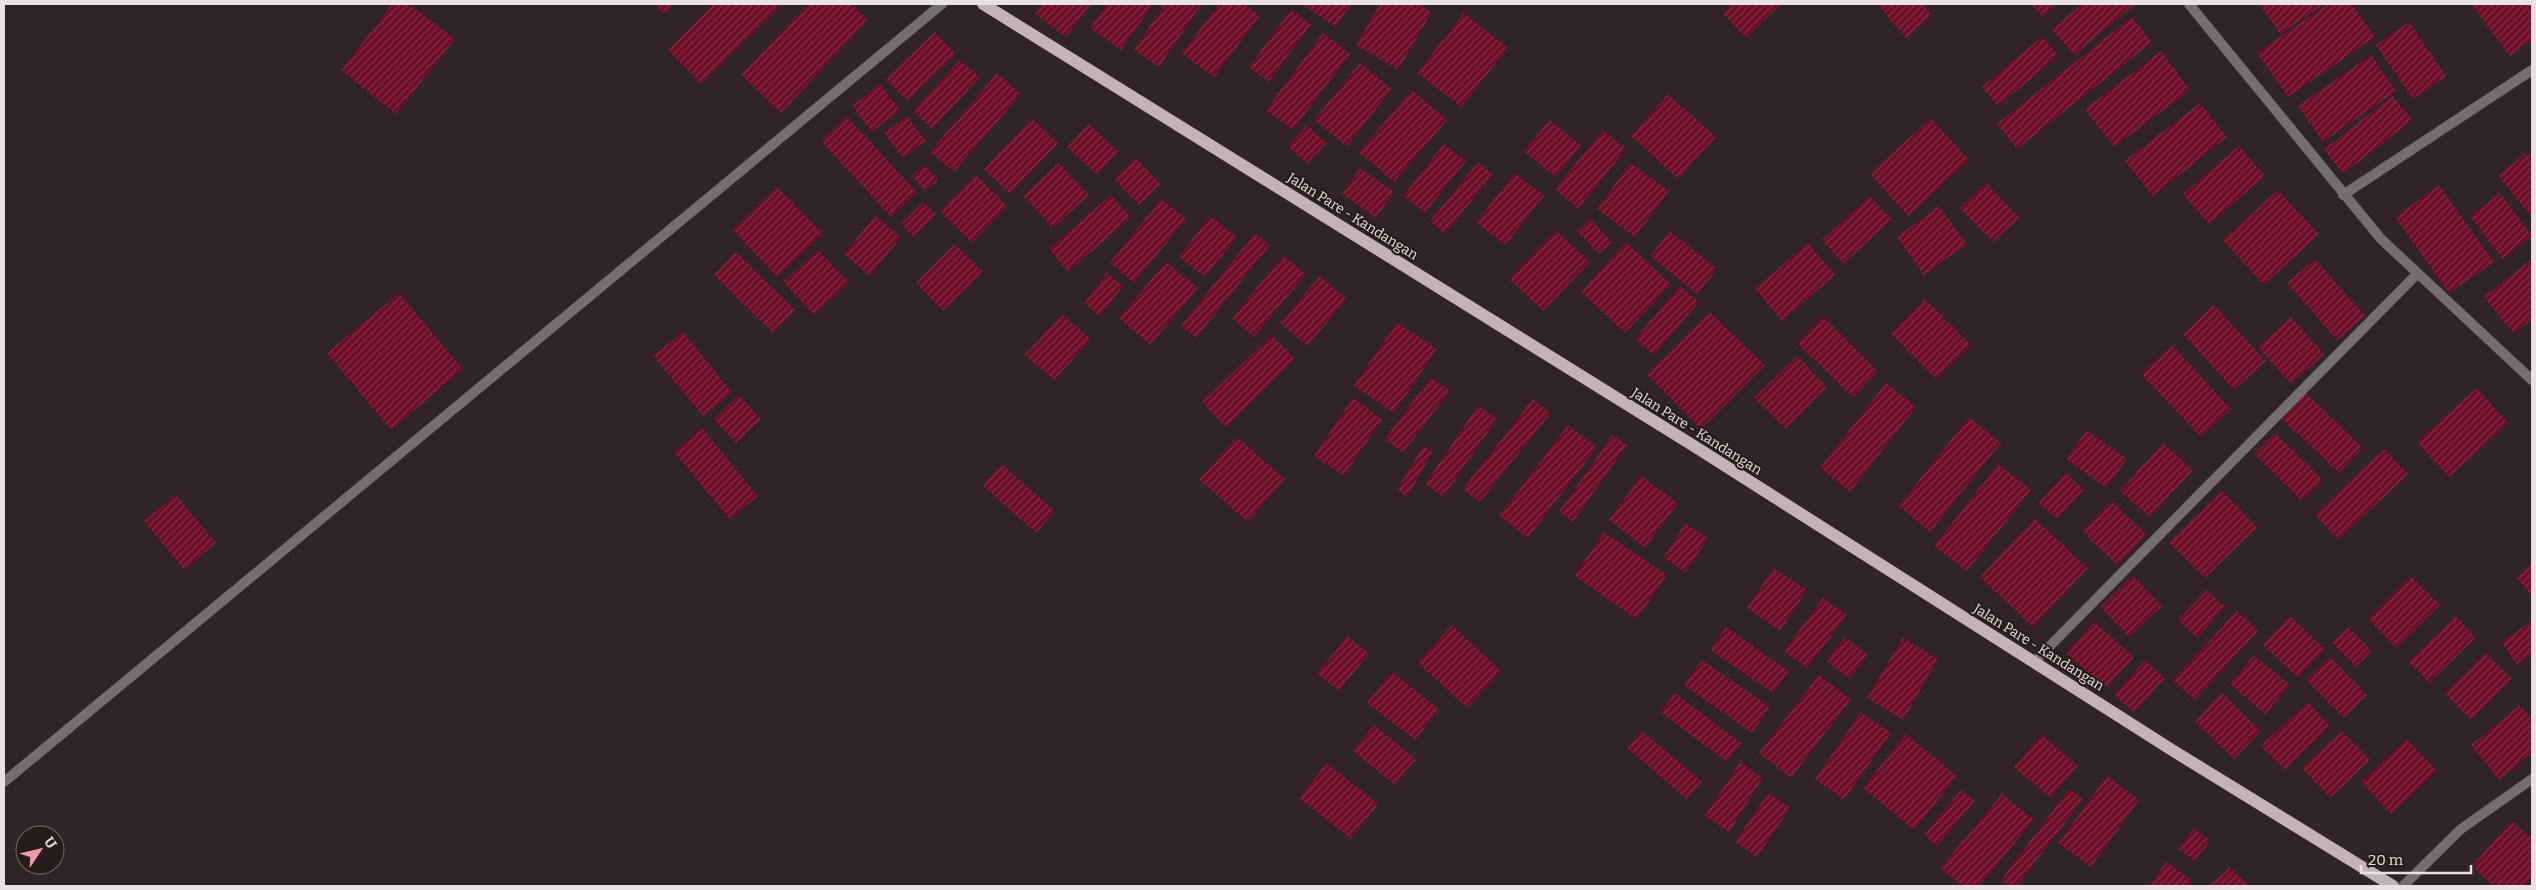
<svg xmlns="http://www.w3.org/2000/svg" width="2536" height="890" viewBox="0 0 2536 890" font-family="Bitter,serif">
<defs>
<pattern id="building-hatch" width="6" height="6" patternUnits="userSpaceOnUse" patternTransform="scale(1.25)"><rect width="6" height="6" fill="#6d0d2a"/><path d="M-1 1l2-2M0 6l6-6M5 7l2-2" fill="none" stroke="#823049"/></pattern>
</defs>
<rect width="100%" height="100%" fill="#312426"/>
<path fill="url(#building-hatch)" d="M393,4H409L455,39L396,114L341,70Z
M654,4H674L665,14Z
M714,4H782L701,84L668,50Z
M808,4H852L868,20L781,113L741,75Z
M1042,4H1091L1066,37L1035,14Z
M1107,4H1153L1121,50L1090,28Z
M1165,4H1202L1159,67L1134,50Z
M1219,4H1244L1260,16L1214,77L1182,53Z
M1303,4H1352L1335,27Z
M1380,4H1418L1432,12L1398,70L1356,45Z
M1733,4H1781L1746,38L1723,14Z
M1877,4H1923L1932,15L1906,38Z
M2031,4H2057L2043,17Z
M2082,4H2135L2074,55L2052,29Z
M2259,4H2324L2280,34Z
M2328,4H2352L2375,37L2288,97L2257,53Z
M2471,4H2532V40L2510,56Z
M1291,10L1311,24L1269,82L1249,67Z
M1464,13L1508,48L1461,107L1417,73Z
M2132,17L2152,42L2017,149L1997,124Z
M2409,22L2446,76L2413,99L2376,45Z
M935,32L956,54L907,101L886,79Z
M1323,33L1350,54L1293,130L1266,110Z
M2043,36L2058,56L1998,106L1982,87Z
M2161,51L2190,90L2114,147L2085,109Z
M2371,55L2396,91L2323,142L2298,106Z
M960,60L980,77L932,129L913,111Z
M1360,63L1392,89L1347,146L1314,120Z
M997,73L1021,94L954,172L930,152Z
M880,84L900,110L872,132L852,106Z
M1412,90L1447,120L1394,182L1359,152Z
M1668,94L1716,137L1678,179L1631,136Z
M2393,96L2412,120L2343,174L2324,149Z
M2200,103L2227,137L2153,196L2125,161Z
M907,116L926,141L903,158L884,133Z
M847,117L917,192L891,217L821,141Z
M1931,118L1969,160L1908,216L1870,174Z
M1032,119L1058,143L1010,194L984,169Z
M1550,120L1581,146L1555,177L1524,151Z
M1089,124L1119,152L1097,175L1067,147Z
M1307,125L1327,143L1307,164L1288,146Z
M1603,130L1626,149L1578,209L1555,189Z
M1444,144L1466,161L1425,213L1403,196Z
M2239,146L2265,176L2209,224L2183,194Z
M2527,152L2532,159V217L2498,176Z
M1136,158L1160,184L1139,205L1114,179Z
M1478,162L1493,174L1445,234L1430,221Z
M1059,163L1089,195L1053,228L1023,196Z
M1630,163L1669,191L1635,237L1597,209Z
M925,165L938,180L925,191L912,176Z
M1360,168L1394,192L1376,218L1342,194Z
M1515,173L1544,196L1505,245L1476,222Z
M976,175L1007,206L972,243L940,211Z
M1986,183L2019,218L1993,242L1960,208Z
M2439,185L2494,262L2449,293L2395,217Z
M778,187L823,234L777,277L733,230Z
M2278,190L2319,234L2264,285L2223,240Z
M2500,193L2532,236L2502,259L2470,216Z
M1111,195L1131,217L1068,272L1049,249Z
M1870,196L1892,220L1843,264L1822,240Z
M1161,199L1186,219L1134,283L1110,263Z
M923,202L936,214L914,237L901,224Z
M1939,206L1967,244L1924,275L1897,237Z
M875,216L901,237L870,276L844,254Z
M1210,216L1237,237L1205,277L1179,257Z
M1590,219L1612,242L1599,254L1577,231Z
M1556,230L1590,262L1543,311L1509,279Z
M1670,231L1717,269L1697,294L1650,256Z
M1255,233L1270,245L1196,338L1181,326Z
M1626,242L1671,284L1625,333L1581,292Z
M1808,243L1835,275L1782,321L1755,289Z
M955,244L983,272L943,311L916,283Z
M818,250L849,282L814,315L783,282Z
M736,252L795,310L773,333L714,275Z
M1283,256L1306,274L1254,337L1232,318Z
M2315,259L2365,316L2337,340L2287,283Z
M2532,259V319L2514,334L2484,297Z
M1166,262L1198,288L1150,345L1119,318Z
M1107,273L1123,286L1100,316L1084,303Z
M1320,276L1347,299L1307,346L1280,323Z
M1680,286L1699,302L1654,355L1635,339Z
M399,293L463,369L391,430L327,353Z
M1925,299L1971,345L1936,379L1891,334Z
M2214,305L2266,361L2234,390L2183,334Z
M1710,312L1765,365L1701,429L1647,375Z
M1062,314L1091,339L1054,380L1025,355Z
M1823,317L1878,371L1853,397L1797,343Z
M2291,317L2324,354L2291,384L2258,347Z
M1397,322L1437,349L1394,413L1354,386Z
M683,332L732,392L703,416L653,356Z
M1272,335L1295,359L1226,427L1202,402Z
M2172,345L2231,409L2201,437L2141,374Z
M1797,356L1827,387L1786,429L1754,398Z
M1431,377L1450,391L1403,453L1385,439Z
M1886,383L1916,407L1850,492L1820,468Z
M2477,388L2508,423L2449,477L2417,442Z
M2306,393L2363,448L2339,473L2282,419Z
M739,395L761,419L736,443L714,419Z
M1353,398L1382,419L1344,476L1314,456Z
M1533,399L1551,413L1480,502L1463,489Z
M1478,406L1497,419L1443,497L1425,484Z
M1969,417L2001,443L1930,532L1899,506Z
M1568,425L1597,447L1528,538L1499,516Z
M702,428L758,496L730,519L674,452Z
M2087,430L2127,459L2106,488L2066,459Z
M2275,433L2323,480L2302,501L2254,454Z
M1612,435L1627,445L1573,522L1559,512Z
M1237,437L1285,479L1248,522L1199,480Z
M2163,443L2193,470L2150,517L2120,491Z
M1423,446L1433,452L1407,497L1397,490Z
M2384,449L2408,474L2338,540L2315,515Z
M1002,464L1055,511L1036,533L983,486Z
M1998,464L2031,490L1967,571L1934,546Z
M2066,473L2084,490L2057,519L2039,503Z
M1641,476L1678,503L1645,548L1609,520Z
M2222,491L2257,527L2205,578L2169,543Z
M176,495L216,543L184,570L144,521Z
M2112,501L2147,535L2117,565L2082,531Z
M2035,519L2088,568L2033,627L1980,577Z
M1685,523L1708,538L1686,572L1664,558Z
M1604,532L1667,575L1637,619L1574,576Z
M2532,564V596L2516,578Z
M1774,568L1807,590L1780,631L1747,608Z
M2133,576L2162,606L2129,637L2100,607Z
M2411,576L2440,605L2396,648L2368,619Z
M2207,590L2225,607L2197,638L2178,620Z
M1823,598L1847,615L1807,668L1784,651Z
M2237,611L2258,631L2195,700L2173,680Z
M2290,616L2325,649L2298,678L2263,645Z
M2456,616L2476,637L2429,683L2409,662Z
M2532,621V655L2517,665L2502,642Z
M2094,622L2134,657L2106,688L2066,653Z
M1452,625L1501,671L1467,708L1418,663Z
M1726,627L1789,671L1773,693L1710,650Z
M2348,627L2372,651L2356,667L2332,643Z
M1347,636L1369,654L1339,691L1317,674Z
M1845,637L1868,655L1849,679L1826,661Z
M1903,638L1938,659L1903,720L1867,698Z
M2486,653L2512,679L2471,720L2445,693Z
M2254,655L2290,685L2265,714L2230,684Z
M2330,657L2367,695L2344,718L2306,680Z
M1702,660L1770,707L1752,733L1684,685Z
M2145,660L2165,678L2134,712L2114,695Z
M1392,672L1439,709L1415,740L1367,703Z
M1819,675L1851,699L1791,778L1759,753Z
M1675,693L1741,743L1727,762L1660,712Z
M2222,693L2261,731L2234,759L2195,722Z
M2308,702L2330,726L2285,770L2261,746Z
M2520,705L2532,720V753L2499,780L2471,745Z
M1861,712L1891,733L1844,800L1815,779Z
M1374,725L1416,759L1395,785L1353,751Z
M1642,731L1702,781L1687,799L1627,748Z
M2342,731L2370,760L2330,798L2302,768Z
M1906,734L1957,776L1914,830L1863,788Z
M2041,735L2078,765L2051,798L2014,768Z
M2407,739L2437,771L2391,814L2361,782Z
M1740,762L1763,778L1729,832L1705,816Z
M1327,763L1378,804L1351,839L1299,798Z
M2107,776L2139,800L2091,867L2058,843Z
M2069,789L2083,799L2017,886H2009L2001,880Z
M1961,790L1975,801L1937,846L1924,835Z
M1768,793L1790,808L1757,857L1735,842Z
M2002,794L2034,820L1979,886H1962L1940,868Z
M2512,821L2532,839V877L2524,886H2494L2472,866Z
M2194,828L2210,841L2195,861L2178,849Z
M2166,862L2192,880L2189,886H2150Z
M2230,867L2249,886H2210Z"/>
<g fill="none" stroke-linecap="round" stroke-linejoin="round">
<path stroke="#756e6f" stroke-width="10" d="M2189,4L2381,239L2532,380
M2343,195L2532,70
M2034,662L2417,274
M4,782L942,4
M2403,886L2461,829L2532,779"/>
<path stroke="#c2b4b6" stroke-width="12" d="M983,4L1694,446L2172,750L2393,886"/>
</g>
<g text-anchor="middle" stroke-width="4.5" stroke-linejoin="round" paint-order="stroke">
<g font-size="14" fill="#eae2e2" stroke="#271b1c">
<text transform="translate(1353 216) rotate(32)" y="5">Jalan Pare - Kandangan</text>
<text transform="translate(1697 431) rotate(32)" y="5">Jalan Pare - Kandangan</text>
<text transform="translate(2039 647) rotate(32)" y="5">Jalan Pare - Kandangan</text>
</g>
</g>
<rect width="2536" height="890" fill="none" stroke="#eae2e2" stroke-width="10"/>
<g transform="translate(40 850) rotate(55)"><circle r="24" fill="#271b1c" stroke="#756b6b"/>
<path d="M0-4L9 19L0 12L-9 19Z" fill="#f39aa7"/>
<text y="-8" font-size="14" font-weight="bold" text-anchor="middle" fill="#eae2e2">U</text>
</g>
<path d="M2361 865v8h110v-8" fill="none" stroke="#eae2e2" stroke-width="2.5"/>
<text x="2368" y="865" font-size="15" fill="#eae2e2" stroke="#271b1c" stroke-width="4" paint-order="stroke">20 m</text>
</svg>
